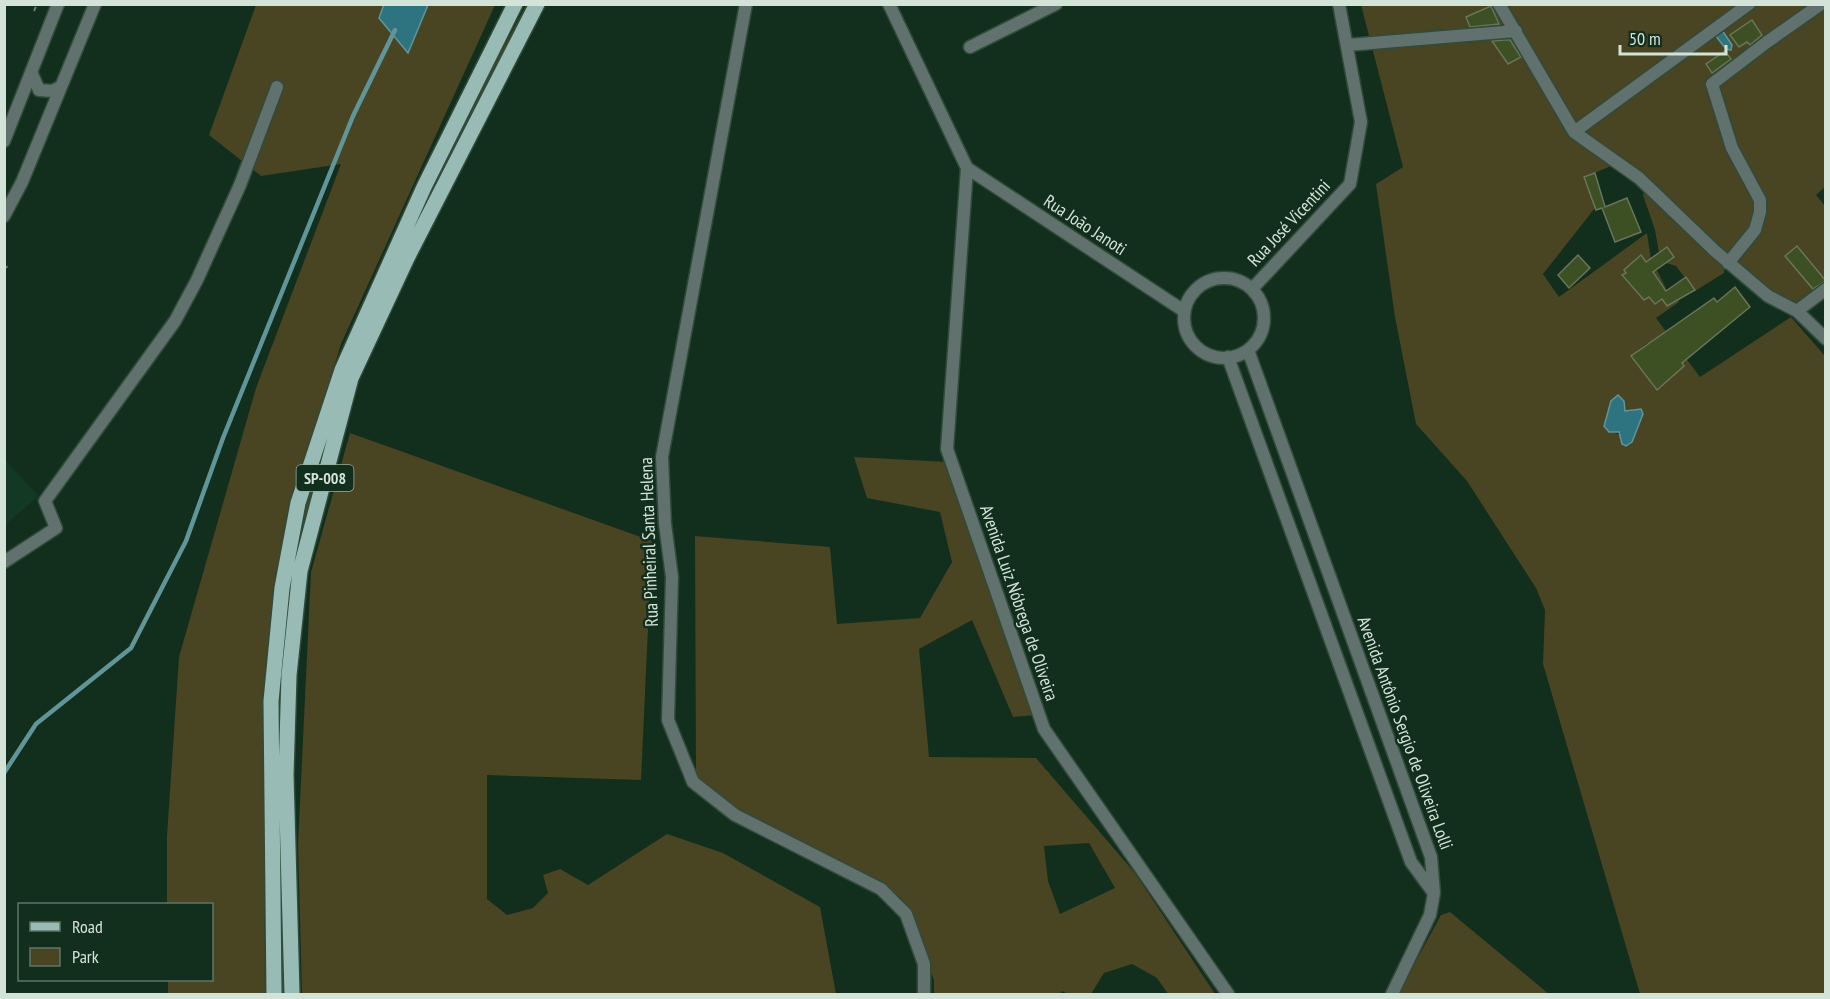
<svg xmlns="http://www.w3.org/2000/svg" width="1830" height="999" viewBox="0 0 1830 999" font-family="'PT Sans Narrow',sans-serif">
<rect width="100%" height="100%" fill="#122e1d"/>
<path fill="#133823" d="M4,459L39,496L5,525H4Z"/>
<path fill="#494422" fill-rule="evenodd" d="M256,5H495L341,344L291,508L276,579L268,652L264,752L265,994H168V980H212V904H167V836L179,657L256,388L341,164L261,176L209,135Z
M526,5H529L327,437C303,524 281,613 279,704C276,800 283,898 286,994H282L276,704L288,589L306,504L325,436L355,352L488,76Z
M1361,5H1825V187L1816,195L1825,206V281L1786,256L1817,295L1797,311L1768,296L1609,159L1611,166L1585,177L1595,208L1543,274L1559,297L1647,233L1651,259L1667,290L1641,256L1624,270L1626,273L1622,276L1644,300L1649,297L1655,304L1662,299L1667,306L1678,300L1679,302L1656,318L1700,377L1791,317L1825,356V994H1640L1543,664L1545,610L1536,588L1467,481L1416,424L1395,317L1376,184L1403,167ZM1647,343L1674,353L1684,366L1657,390L1631,356ZM1617,396L1624,401L1625,411L1637,409L1641,419L1632,442L1612,431Z
M1645,191L1724,266V273L1695,291L1676,266L1666,263L1659,253L1655,230L1643,195Z
M350,433L652,541L641,780L487,775V899L507,915L533,908L548,893L543,875L560,869L588,885L667,834L723,853L820,907L836,994H302L298,844L311,572Z
M854,457L948,462L1035,715L1013,717L972,620L919,649L929,757L1036,758L1135,873L1215,994H1168L1157,978L1132,964L1104,973L1091,994H1068L1062,991L1060,994H934V980L901,898L846,863L736,812L696,779L695,536L830,547L837,624L920,618L952,562L940,512L867,498ZM1089,843L1115,888L1060,914L1048,881L1044,846Z
M1450,912L1549,994H1398L1441,915Z"/>
<path fill="#2e7380" stroke="#60959a" stroke-width="1.5" d="M384,4L428,5L408,53L379,18Z
M1722,30L1732,45L1731,50L1726,49L1715,35Z
M1618,395L1624,401L1625,411L1641,409L1643,414L1632,442L1626,446L1622,444L1619,432H1609L1604,426L1611,401Z"/>
<g fill="none" stroke-linecap="round" stroke-linejoin="round">
<path stroke="#60959a" stroke-width="4.5" d="M4,773L36,724L131,648L186,541L223,438L353,116L395,30"/>
</g>
<path fill="#3d5024" stroke="#687559" stroke-width="1.5" d="M1491,6L1499,24L1470,27L1466,17Z
M1752,20L1762,35L1750,45L1747,42L1739,47L1730,35Z
M1505,40H1510L1521,57L1508,64L1492,41Z
M1725,51L1731,59L1712,73L1706,64Z
M1595,173L1605,207L1627,198L1641,232L1615,242L1602,208L1596,210L1584,177Z
M1797,246L1826,281L1813,289L1785,256Z
M1667,247L1674,257L1653,272L1666,291L1686,277L1695,290L1667,306L1662,299L1655,304L1649,297L1644,300L1622,275L1626,273L1624,270L1641,255L1646,262Z
M1578,255L1590,268L1569,288L1558,275Z
M1735,287L1750,307L1682,363L1684,366L1657,390L1631,356L1714,298L1717,302Z"/>
<g fill="none" stroke-linecap="round" stroke-linejoin="round">
<defs>
<path id="minor" d="M746,4L662,457L665,524L672,577L668,720L693,782L735,815L881,889L906,914L924,964V994
M889,4L967,168L947,449L1044,729L1228,994
M1499,4L1574,132L1639,178L1715,251L1768,296L1797,311L1826,339
M1348,45L1516,31
M970,47L1056,4
M1574,132L1749,4
M967,168L1184,311
M1728,263L1755,230L1760,212V200L1732,148L1712,84L1767,42L1821,4
M1184 318a40 40 0 1 1 80 0a40 40 0 1 1-80 0Z
M1252,289L1350,184L1361,122L1339,4
M1797,311L1826,289
M1248,350L1431,857L1434,893L1430,915L1392,994
M1228,357L1411,862L1433,892
M4,562L56,528L45,501L175,321L197,280L240,185L277,87"/>
<path id="tertiary" d="M32,74L39,90L52,91L60,87
M4,141L58,4
M4,216L22,182L95,4"/>
<path id="primary" d="M274,994L271,701L282,588L298,503L342,370L424,187L515,4
M292,994L286,775L289,675L300,571L351,378L407,258L537,4"/>
</defs>
<use href="#minor" stroke="#314b3b" stroke-width="15"/>
<use href="#tertiary" stroke="#314b3b" stroke-width="15"/>
<use href="#primary" stroke="#314b3b" stroke-width="18"/>
<path stroke="#687f70" stroke-width="2" stroke-dasharray="4.5 3" stroke-linecap="butt" d="M34,11L37,4
M4,269L8,266"/>
<use href="#minor" stroke="#60716e" stroke-width="12"/>
<use href="#tertiary" stroke="#60716e" stroke-width="12"/>
<use href="#primary" stroke="#98bbb5" stroke-width="15"/>
</g>
<g text-anchor="middle" stroke-width="5" stroke-linejoin="round" paint-order="stroke">
<rect fill="#122e1d" stroke="#99ada0" stroke-width="1.5" x="296.5" y="465" width="57" height="26" rx="4.5"/>
<g font-size="16" font-weight="bold" fill="#d3e3d8">
<text x="325" y="484">SP-008</text>
</g>
<g font-size="18" fill="#d3e3d8" stroke="#122e1d">
<text transform="translate(1289 223) rotate(-47)" y="6">Rua José Vicentini</text>
<text transform="translate(1085 225) rotate(33)" y="6">Rua João Janoti</text>
<text transform="translate(649 542) rotate(-92)" y="6">Rua Pinheiral Santa Helena</text>
<text transform="translate(1019 603) rotate(71)" y="6">Avenida Luiz Nóbrega de Oliveira</text>
<text transform="translate(1405 733) rotate(70)" y="6">Avenida Antônio Sergio de Oliveira Lolli</text>
</g>
</g>
<rect width="1830" height="999" fill="none" stroke="#d3e3d8" stroke-width="12"/>
<rect x="18" y="903" width="195" height="78" fill="#122e1d" stroke="#5f7668" stroke-width="1.5"/>
<rect x="30" y="922" width="30" height="9" fill="#98bbb5" stroke="#5f7668" stroke-width="1.5"/>
<text x="72" y="933" font-size="18" fill="#d3e3d8">Road</text>
<rect x="30" y="948" width="30" height="18" fill="#494422" stroke="#5f7668" stroke-width="1.5"/>
<text x="72" y="963" font-size="18" fill="#d3e3d8">Park</text>
<path d="M1620 45v9h106v-9" fill="none" stroke="#d3e3d8" stroke-width="3"/>
<text x="1629" y="45" font-size="18" fill="#d3e3d8" stroke="#122e1d" stroke-width="4.5" paint-order="stroke">50 m</text>
</svg>
